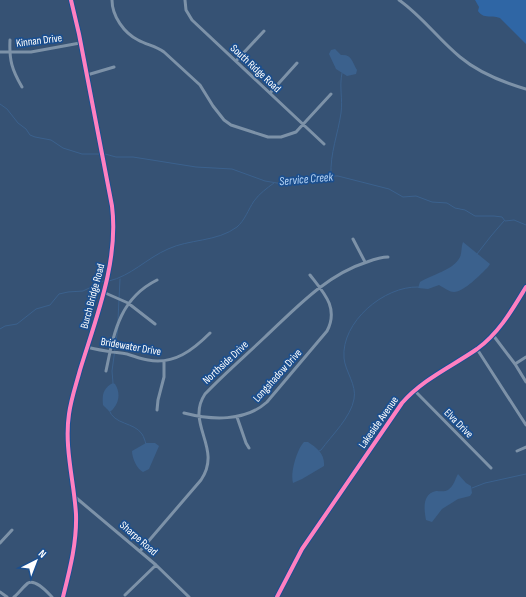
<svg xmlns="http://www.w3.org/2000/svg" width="526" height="597" viewBox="0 0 526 597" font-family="'Sofia Sans Condensed',sans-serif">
<rect width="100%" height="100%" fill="#365274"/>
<path fill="#2f66a5" d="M475,0H526V44L500,18C491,14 484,20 478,11L479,7Z"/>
<path fill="#3b618d" d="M335,49L341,55C352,54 352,62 357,70L356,74L347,76L336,69L329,54L331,50Z
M463,242L490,264L488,267C481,274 464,292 454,292C449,292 443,287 439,285L428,289L418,288L420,282C431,275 454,270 460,257C462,253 461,247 463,242Z
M113,383L115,384C121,393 119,404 111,411H109L103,405C102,395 103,388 113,383Z
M304,442H308C317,448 325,454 324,466L302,479L293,483C290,473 297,449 304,442Z
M146,443H155L159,446L149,469L143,472C137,469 132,458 132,451Z
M458,474L466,483L471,486L472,493L470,496L458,499L442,509L432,522L426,520C424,509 422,494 436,491C439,491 445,492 448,490C454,486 455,479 458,474Z"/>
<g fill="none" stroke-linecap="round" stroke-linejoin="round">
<path stroke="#3b618d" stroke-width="1" d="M0,104L7,109L18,123L26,129L30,135L35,137L51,140L63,148L82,154H99
M105,154L116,157H133L196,167L232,169L265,181L277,183H298L326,176H338L389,189L403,197L416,196L432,202L447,203L455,208L465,210L475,216H494L502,217L505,221L514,220L526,225
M331,175C330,153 338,134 341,113C343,99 339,87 342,73
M477,254L491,236L504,221
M109,281C131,276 147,258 168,249C189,239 217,242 237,227C245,220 248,210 254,201C259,194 267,188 274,183
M118,320L120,279
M0,329L5,326L17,324L36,309L50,305L59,294L68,292L83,291L104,281
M113,383L112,371L118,327
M109,410C114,425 134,422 142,434C144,437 145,441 146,444
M319,451L321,450C332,435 351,417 354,399C357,385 345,371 344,358C341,322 384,286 418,287
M472,488L485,483L526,474"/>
<path stroke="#7d92a8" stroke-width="3" d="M112,0C112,16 124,33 138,40C147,45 156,46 164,52L200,85L213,106L224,120L231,125L268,137H281L296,132L331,94
M185,0L186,10L192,20L324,144
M399,0C422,16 438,39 460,57C479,73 502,82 526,89
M10,40C9,60 12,70 22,87
M0,52H31L80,43
M236,61L264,31
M87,75L114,67
M270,93L297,63
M353,239L365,262
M103,292L128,303L155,324
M493,335L515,364L526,382
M87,347C101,351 114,352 127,354C134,356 141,359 148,360C174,365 193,350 210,333
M477,349L526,425
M515,364L526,357
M106,371C114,333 119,299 157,280
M414,390L491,468
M157,410L158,400L164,377V361
M184,413C211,420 245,422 267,402L327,331C339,308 324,293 310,275
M237,417L246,443L249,448
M517,451L526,447
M74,496L156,565L189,597
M0,543L12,530
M140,551L201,480C223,448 185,424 205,394C224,374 245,356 265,337C296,308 326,275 367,262C375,259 381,257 388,257
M0,592L7,597
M125,595L156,565
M14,597C19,593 23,587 28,583C36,579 47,592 52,597
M63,597C70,569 77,542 76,514C74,481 64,447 69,414C71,399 76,385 80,370C96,318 119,261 112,206L79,34L71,0
M277,597L302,549L402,403C423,379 451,367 477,349C499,333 512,310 526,287"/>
<defs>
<path id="cycleway" d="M63,597C70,569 77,542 76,514C74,481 64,447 69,414C71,399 76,385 80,370C96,318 119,261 112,206L79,34L71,0
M277,597L302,549L402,403C423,379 451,367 477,349C499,333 512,310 526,287"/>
</defs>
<use href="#cycleway" stroke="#1b4f8f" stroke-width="6"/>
<use href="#cycleway" stroke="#ff80c0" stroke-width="4"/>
</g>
<g text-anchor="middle" stroke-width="3.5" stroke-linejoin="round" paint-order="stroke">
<g font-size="11" fill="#fff" stroke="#1b4f8f">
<text transform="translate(39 40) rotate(-7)" y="4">Kinnan Drive</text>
<text transform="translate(256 68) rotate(43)" y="4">South Ridge Road</text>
<text transform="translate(92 296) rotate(-75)" y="4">Burch Bridge Road</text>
<text transform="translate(131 346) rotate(10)" y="4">Bridewater Drive</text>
<text transform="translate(225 362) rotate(-43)" y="4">Northside Drive</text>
<text transform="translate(277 375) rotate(-48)" y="4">Longshadow Drive</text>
<text transform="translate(378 422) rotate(-55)" y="4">Lakeside Avenue</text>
<text transform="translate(459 423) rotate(45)" y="4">Elva Drive</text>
<text transform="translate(139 538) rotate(41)" y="4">Sharpe Road</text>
</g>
<g font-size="12" font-style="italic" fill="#b5d3f5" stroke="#1b4f8f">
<text transform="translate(306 179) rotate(-5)" y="4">Service Creek</text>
</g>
</g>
<g transform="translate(36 561) rotate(42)" stroke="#1b4f8f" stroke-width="3" paint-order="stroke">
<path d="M0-3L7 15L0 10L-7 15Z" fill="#ffffff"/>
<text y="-6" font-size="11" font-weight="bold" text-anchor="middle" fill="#ffffff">N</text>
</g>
</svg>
